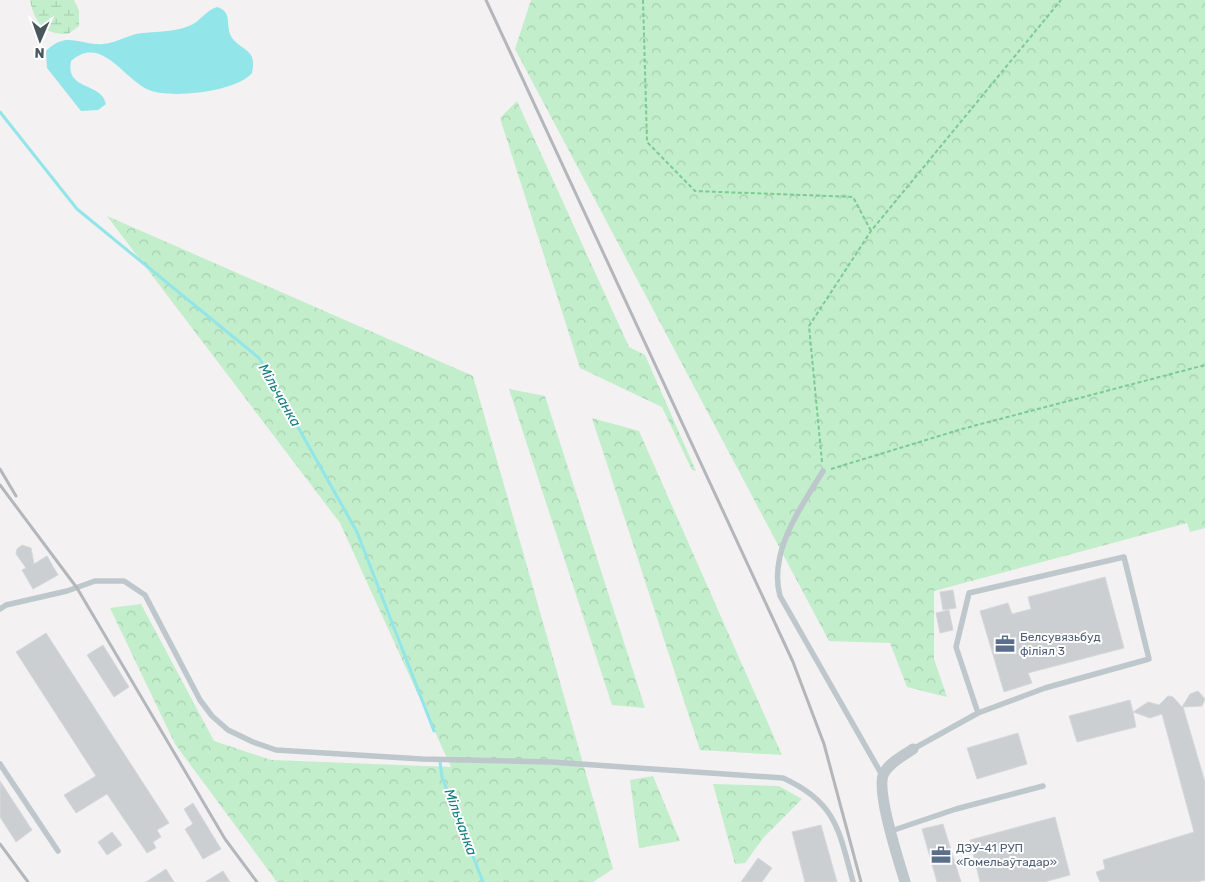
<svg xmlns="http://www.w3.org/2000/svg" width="1205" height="882" viewBox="0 0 1205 882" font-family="Rubik,sans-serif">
<defs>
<pattern id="forest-crowns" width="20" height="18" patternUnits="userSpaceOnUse" patternTransform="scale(1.25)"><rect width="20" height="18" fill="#c2eecb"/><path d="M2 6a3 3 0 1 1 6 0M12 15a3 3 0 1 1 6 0" fill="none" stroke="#a8ceb1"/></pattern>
<pattern id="wetland-marsh" width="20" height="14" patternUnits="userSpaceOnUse" patternTransform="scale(1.25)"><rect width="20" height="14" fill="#c2eecb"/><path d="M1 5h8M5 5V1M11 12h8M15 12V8" fill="none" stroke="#a8ceb1"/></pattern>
</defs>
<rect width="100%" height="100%" fill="#f3f1f1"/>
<path fill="url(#forest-crowns)" d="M531,0H1205V528L1190,532L1187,523L934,591V659L947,697L907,687L890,643L829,641L515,49Z
M517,101L629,347L645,355L696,471L692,470L662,407L580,368L500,118Z
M107,216L473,376L613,869L593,882H277L175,744L110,608L141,604L214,741L271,760L451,767L340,523Z
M509,389L545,396L645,708L612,705Z
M592,418L639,431L782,755L700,750Z
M653,776L680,841L639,848L630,780Z
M713,784L779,786L802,799L764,837L745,863L735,864Z"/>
<path fill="url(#wetland-marsh)" d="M30,0H74L79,11V26L68,34C43,34 35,24 30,0Z"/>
<path fill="#92e5e8" d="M217,7C232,12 226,22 230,34C234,45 247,47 252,57C254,63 253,68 252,73C236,92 171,99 149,90C123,79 102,34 71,61C65,91 102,82 106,104L98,110L81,111L47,68L46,51C67,30 80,46 103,44C114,43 125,37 136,34C153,31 172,33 189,26C200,22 205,11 217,7Z"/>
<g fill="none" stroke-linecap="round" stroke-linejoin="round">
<path stroke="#92e5e8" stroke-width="3" d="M0,112L77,209L259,358L357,532L434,731
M440,762L442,777L483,882"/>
</g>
<path fill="#cbcfd2" stroke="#d5d8dc" d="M22,545L31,548L34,564L47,556L58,575L33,589L22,570L26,568L16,554L17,549Z
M1105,577L1124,648L1028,673L1032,683L1004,692L980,611L1008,603L1012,614L1031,609L1028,597Z
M953,590L956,608L943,610L940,592Z
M949,610L953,630L940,633L936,613Z
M46,633L169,823L157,830L161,837L153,842L156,848L147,853L107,794L76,813L64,795L96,776L16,652Z
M103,645L129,687L114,697L87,655Z
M1198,691L1205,699L1202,706L1183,707L1205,782V880L1196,882H1100L1096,872L1105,869L1103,860L1194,832L1162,714L1150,718L1133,712L1136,727L1077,742L1069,716L1130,700L1133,712L1148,702L1159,705L1168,696L1173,697L1182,707L1190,694Z
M1018,733L1027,764L977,779L967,748Z
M0,781L32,830L16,842L0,817Z
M193,803L221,849L203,859L185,829L193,824L184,809Z
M1055,817L1070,875L1044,882H980L970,840Z
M943,824L961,882H937L922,829Z
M821,825L837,882H805L792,832Z
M112,832L122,845L107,855L98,842Z
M758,858L772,868L762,882H741Z
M166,869L174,882H146Z
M223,871L230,882H205Z"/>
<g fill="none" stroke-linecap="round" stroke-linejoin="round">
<path stroke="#7cca95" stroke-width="2" stroke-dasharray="4 2.5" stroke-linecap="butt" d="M643,0L647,142L695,191L853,197L871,231
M822,462L809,326L871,231L1061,0
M831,469L962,429L1205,365"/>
<path stroke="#bdc7cc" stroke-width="5.5" d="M823,471C801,507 768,552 780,596L882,775
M0,609L6,605L67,591L95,581H124L145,595L200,700L212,716L228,730L253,742L276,750L422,759L551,762L783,778C836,802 839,830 853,882
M913,749L978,713L1045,688L1149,659L1124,557L969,593L956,647L978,713
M0,764L58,851
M891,831L956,809L1043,786"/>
<path stroke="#bdc7cc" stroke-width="11" d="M905,882C899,862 875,789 884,773C890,762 903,756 913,749"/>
<path stroke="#b3b7bb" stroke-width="3" d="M486,0L793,662L824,744L861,882
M0,469L16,496
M0,485L77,588L225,839L257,882
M0,844L28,882"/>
</g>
<defs>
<symbol id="office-bare" viewBox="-9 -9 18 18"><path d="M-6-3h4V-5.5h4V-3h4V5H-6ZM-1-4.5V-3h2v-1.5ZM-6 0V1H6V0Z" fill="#5c6f8a" stroke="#fff" stroke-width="2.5" paint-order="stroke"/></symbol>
</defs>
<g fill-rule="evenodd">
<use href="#office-bare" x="991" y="630" width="28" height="28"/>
<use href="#office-bare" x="927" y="841" width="28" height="28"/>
</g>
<g text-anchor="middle" stroke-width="4" stroke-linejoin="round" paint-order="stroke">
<g font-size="12" fill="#4e5e75" stroke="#fff" text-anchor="start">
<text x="1020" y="641">Белсувязьбуд<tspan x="1020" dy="14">філіял 3</tspan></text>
<text x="956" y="852">ДЭУ-41 РУП<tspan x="956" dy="14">«Гомельаўтадар»</tspan></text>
</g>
<g font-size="14" font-style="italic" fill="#137d81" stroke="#fff">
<text transform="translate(280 395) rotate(60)" y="5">Мільчанка</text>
<text transform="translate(461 822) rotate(70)" y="5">Мільчанка</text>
</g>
</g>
<g transform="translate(40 40) rotate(182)" stroke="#ffffff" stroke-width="4" paint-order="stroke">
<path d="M0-4L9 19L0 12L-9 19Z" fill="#49575d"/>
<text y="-8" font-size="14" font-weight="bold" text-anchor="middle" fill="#49575d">N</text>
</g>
</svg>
